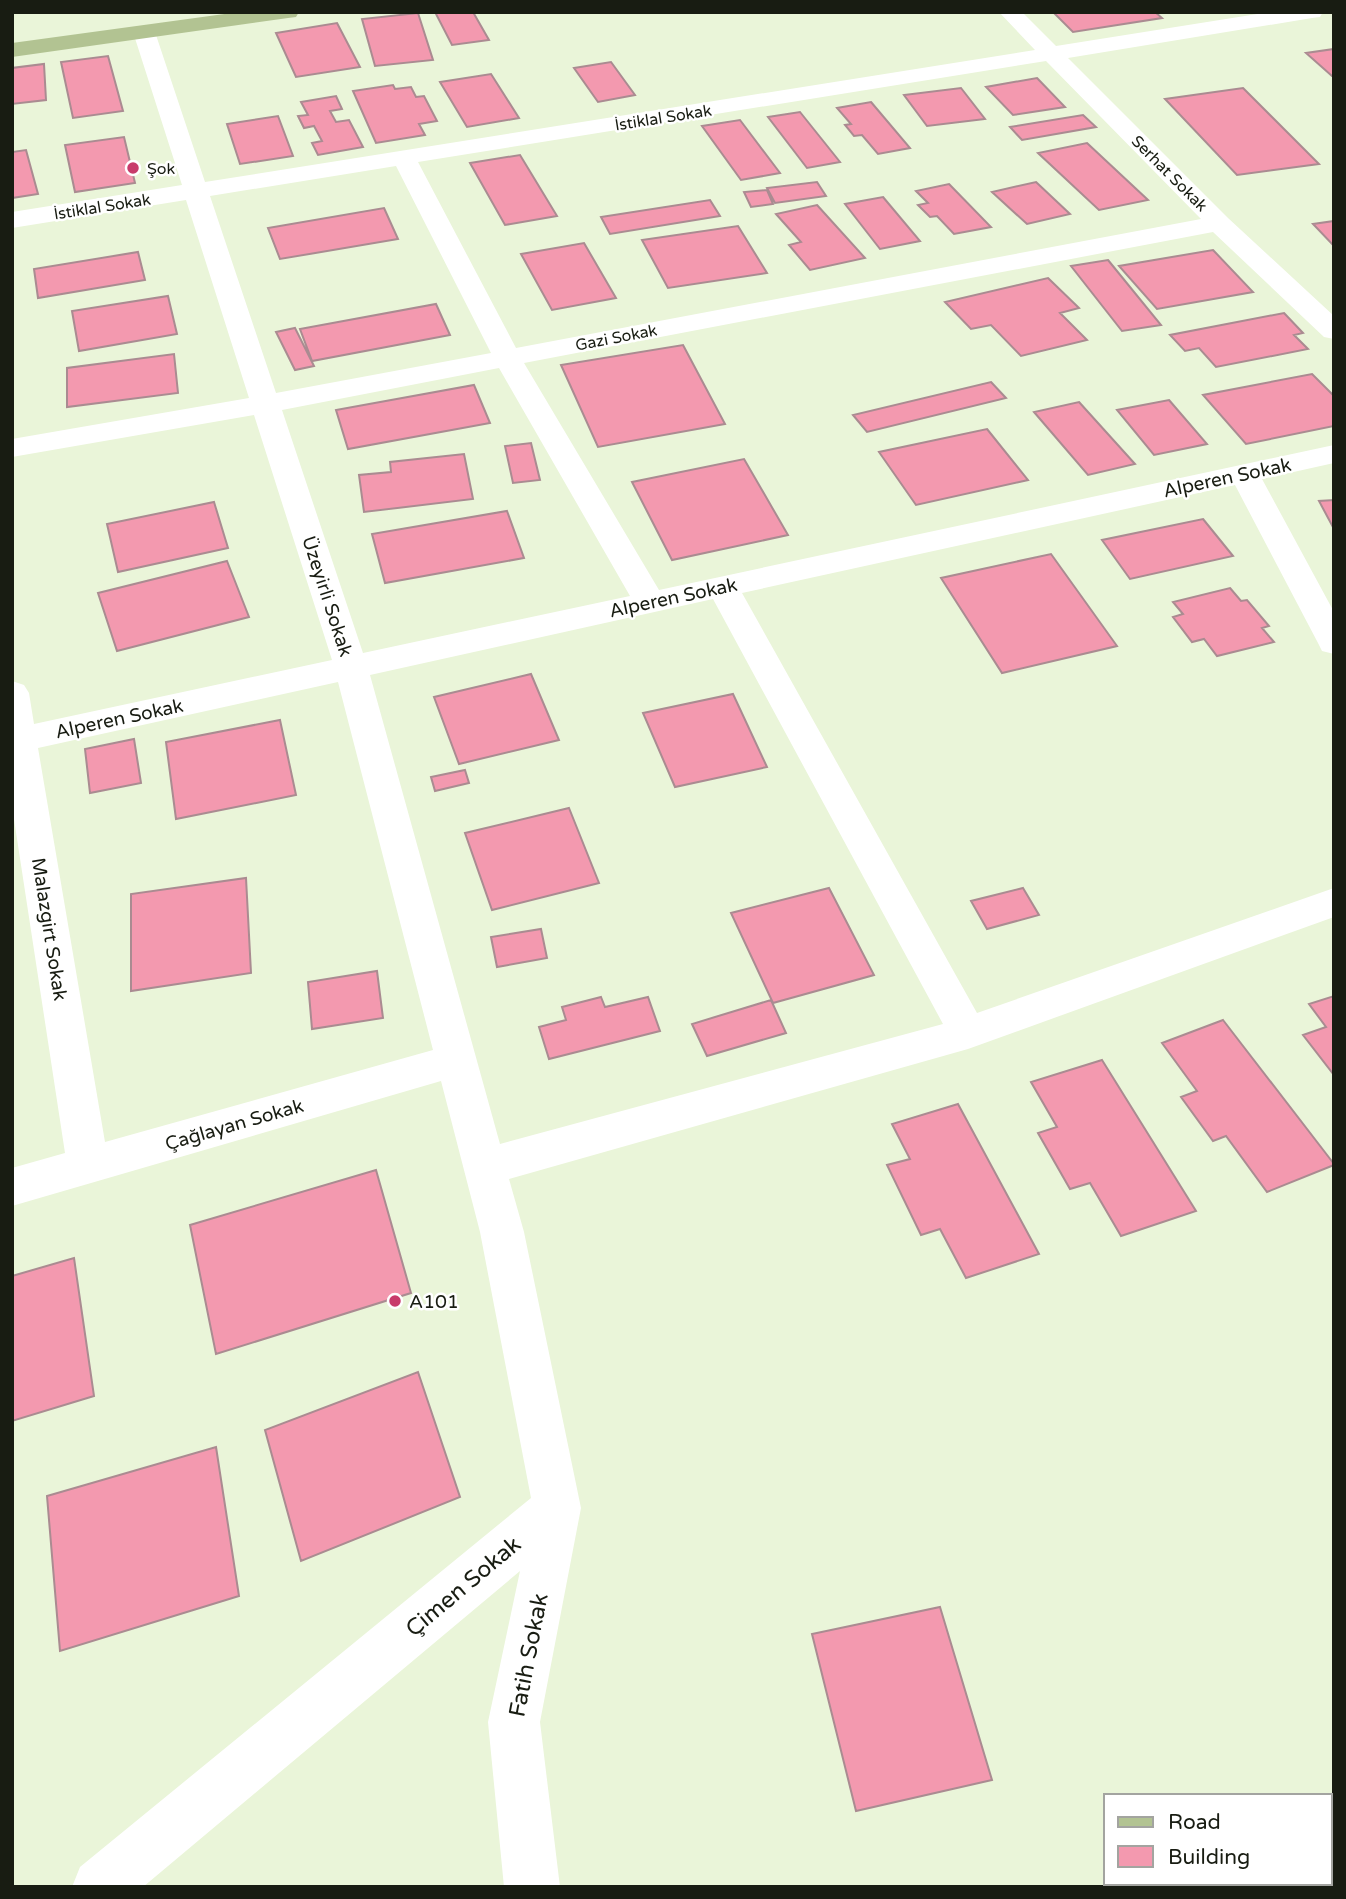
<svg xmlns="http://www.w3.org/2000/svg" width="1346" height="1899" viewBox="0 0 1346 1899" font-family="'Varela Round',sans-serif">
<rect width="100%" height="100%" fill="#eaf5d9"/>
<path fill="#f399af" stroke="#aa8b91" stroke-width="2" d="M435,12H473L489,40L452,45Z
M1053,12H1155L1162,18L1073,32Z
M418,13L433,60L375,66L362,19Z
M337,23L360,67L296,77L276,33Z
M1334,49V76H1332L1306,53Z
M108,56L123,111L73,118L61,62Z
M611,62L635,95L598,102L574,68Z
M44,64L46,100L12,104V68Z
M491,74L519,118L467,127L440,82Z
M1037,78L1065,107L1013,115L986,87Z
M393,85L395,89L411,87L416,97L424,96L437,121L419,124L425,135L376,143L353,91Z
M961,88L985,119L927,126L904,95Z
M1243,88L1319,164L1237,175L1165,99Z
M336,96L342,109L330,111L336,122L349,120L363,147L318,155L312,143L322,141L314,126L304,128L298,116L308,115L301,102Z
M871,102L910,148L878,154L862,135L854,136L845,125L851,124L837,108Z
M800,112L840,162L807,168L768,117Z
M1083,115L1096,127L1022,140L1010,127Z
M278,116L293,156L240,164L227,124Z
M740,120L780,173L741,180L702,126Z
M124,137L135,183L75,192L65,145Z
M1087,143L1148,200L1099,210L1038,153Z
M26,150L38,194L12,198V152Z
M520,155L557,216L505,225L470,163Z
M817,182L826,196L775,203L767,188Z
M1036,182L1070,214L1027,224L992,192Z
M949,184L991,227L954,234L937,216L930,217L918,205L928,203L916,191Z
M767,190L773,204L751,207L744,192Z
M883,197L920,241L880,249L845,204Z
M710,200L720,216L610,234L601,217Z
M817,205L865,258L810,270L789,245L801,242L776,214Z
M384,208L398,239L280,259L268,228Z
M1334,221V246L1313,224Z
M738,226L767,273L668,288L642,240Z
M584,243L616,298L552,310L521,254Z
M1213,250L1253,292L1157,309L1119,266Z
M138,252L145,280L38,298L34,269Z
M1108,260L1161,325L1122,331L1071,266Z
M1048,278L1079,308L1060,313L1087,340L1021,356L991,325L971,329L945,302Z
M168,296L177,334L79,351L72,311Z
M436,304L450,335L312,361L300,329Z
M1284,313L1303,333L1294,335L1308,349L1216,367L1199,348L1185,351L1170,335Z
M295,328L314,366L295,370L276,332Z
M683,345L725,424L598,447L561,365Z
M174,354L178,393L67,407V368Z
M1312,374L1334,396V426L1246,444L1203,395Z
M991,382L1006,398L867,432L853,415Z
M474,385L490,423L348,449L336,410Z
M1169,400L1207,444L1154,455L1117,410Z
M1079,402L1135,464L1088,475L1034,412Z
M987,429L1028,480L916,505L879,452Z
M531,443L540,480L513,483L505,446Z
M464,454L473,499L364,512L359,475L391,472L390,462Z
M744,459L788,535L672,560L632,482Z
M1334,500V529L1319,501Z
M214,502L228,548L118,572L107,524Z
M507,511L524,558L385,583L372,534Z
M1203,519L1233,556L1130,579L1102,540Z
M1051,554L1117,646L1002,673L941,578Z
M227,561L249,617L117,651L98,593Z
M1230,588L1241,601L1247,600L1269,626L1262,628L1274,642L1217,656L1204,639L1192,642L1173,617L1183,614L1173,602Z
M531,674L559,740L459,764L434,697Z
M733,694L767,767L675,787L643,713Z
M280,720L296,795L176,819L166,742Z
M134,739L141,783L90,793L85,749Z
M465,770L469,783L435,791L431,777Z
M569,808L599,883L492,910L465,833Z
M246,878L251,973L131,991V894Z
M829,888L874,975L773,1003L731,913Z
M1023,888L1039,915L987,929L971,901Z
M541,929L547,958L497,967L491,937Z
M377,971L383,1018L312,1029L308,982Z
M1334,996V1075L1303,1035L1326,1027L1309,1004Z
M601,997L605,1007L648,997L660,1031L549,1059L539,1027L566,1020L562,1007Z
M771,1000L786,1033L707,1056L692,1024Z
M1223,1020L1334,1164V1165L1267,1192L1226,1136L1213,1141L1181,1097L1197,1091L1162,1043Z
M1102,1060L1196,1211L1121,1236L1090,1183L1070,1189L1038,1133L1057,1127L1031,1082Z
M958,1104L1039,1254L966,1278L940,1229L921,1235L887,1165L910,1159L892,1124Z
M376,1170L411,1293L216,1354L190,1225Z
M74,1258L94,1396L12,1421V1276Z
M418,1372L460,1497L301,1561L265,1430Z
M216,1447L239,1596L60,1651L47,1496Z
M940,1607L992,1780L856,1811L812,1634Z
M1330,1877L1334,1887H1254L1253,1883H1330Z"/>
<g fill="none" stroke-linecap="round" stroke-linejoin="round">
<path fill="#fff" fill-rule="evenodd" d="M999,12H1022L1056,46L1270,12H1323L1320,17L1312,18L1068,58L1228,218L1334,316V339L1324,337L1213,232L524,363L659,590L1334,445V463L1262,479L1334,612V654L1322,651L1318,643L1235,485L742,593L977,1013L1334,888V917L968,1049L509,1179L524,1232L581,1508L540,1722L560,1887H504L488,1722L520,1571L143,1887H72L80,1867L531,1498L480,1232L441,1081L12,1206V1168L65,1153L12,806V681L24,685L29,693L34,724L332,660L254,415L12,457V439L249,398L186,200L12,228V212L182,185L133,32L136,27H152L155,32L205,182L1035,50ZM1046,61L1201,219L516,348L418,162ZM396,166L491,353L276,393L210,196ZM499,368L630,596L363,653L282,410ZM713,599L943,1024L500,1144L370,675ZM338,682L433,1050L105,1142L38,748Z"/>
<path fill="#b2c392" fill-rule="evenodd" d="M239,12H299L296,17L288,18L12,57V43Z"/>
</g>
<g fill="#c83b6b" stroke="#fff" stroke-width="2.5">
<circle cx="133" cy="168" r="7"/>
<circle cx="395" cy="1301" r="7"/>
</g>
<g text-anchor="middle" stroke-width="5" stroke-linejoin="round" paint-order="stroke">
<g font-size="16" fill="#181c12" stroke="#fff">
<text transform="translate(663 117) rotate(-9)" y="6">İstiklal Sokak</text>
<text transform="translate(1170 173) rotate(45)" y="6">Serhat Sokak</text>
<text transform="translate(102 206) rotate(-9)" y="6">İstiklal Sokak</text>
<text transform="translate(616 337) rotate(-11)" y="6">Gazi Sokak</text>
</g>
<g font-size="16" fill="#181c12" stroke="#fff" text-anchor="start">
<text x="147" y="174">Şok</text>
</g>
<g font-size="19" fill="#181c12" stroke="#fff">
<text transform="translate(1227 477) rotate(-12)" y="7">Alperen Sokak</text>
<text transform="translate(328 596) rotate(72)" y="7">Üzeyirli Sokak</text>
<text transform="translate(673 597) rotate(-12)" y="7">Alperen Sokak</text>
<text transform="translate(119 718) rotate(-12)" y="7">Alperen Sokak</text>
<text transform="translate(50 929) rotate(81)" y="7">Malazgirt Sokak</text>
<text transform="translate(234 1124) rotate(-16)" y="7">Çağlayan Sokak</text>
</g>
<g font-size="19" fill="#181c12" stroke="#fff" text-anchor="start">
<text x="409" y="1308">A101</text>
</g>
<g font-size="23" fill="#181c12" stroke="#fff">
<text transform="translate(463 1586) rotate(-40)" y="8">Çimen Sokak</text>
<text transform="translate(528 1655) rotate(-79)" y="8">Fatih Sokak</text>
</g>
</g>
<rect width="1346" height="1899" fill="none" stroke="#181c12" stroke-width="28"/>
<rect x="1104" y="1794" width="228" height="91" fill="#ffffff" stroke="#a3a4a0" stroke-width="2"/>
<rect x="1118" y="1817" width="35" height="10" fill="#b2c392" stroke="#a3a4a0" stroke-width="2"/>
<text x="1168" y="1829" font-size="21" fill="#181c12">Road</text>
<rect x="1118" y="1846" width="35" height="21" fill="#f399af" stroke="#a3a4a0" stroke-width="2"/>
<text x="1168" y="1864" font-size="21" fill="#181c12">Building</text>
</svg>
